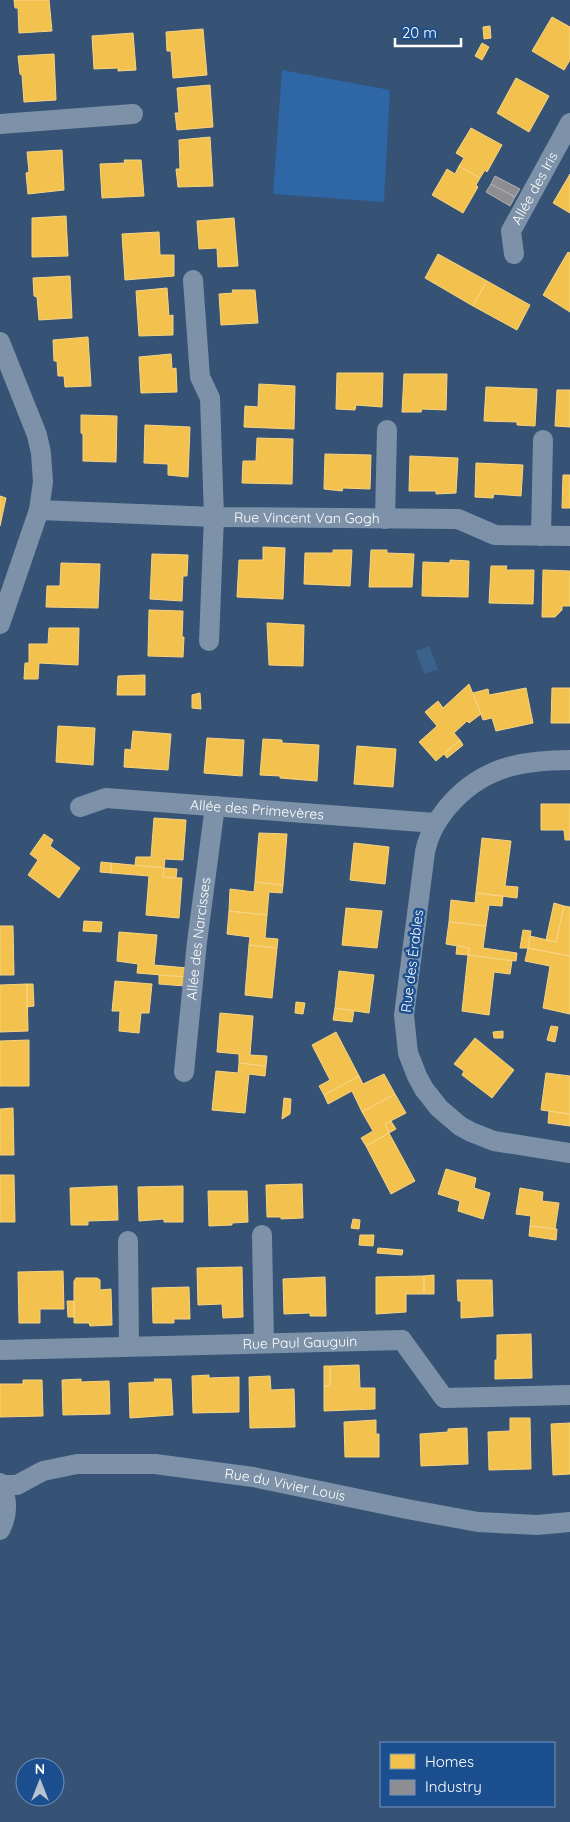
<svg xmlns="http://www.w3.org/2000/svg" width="570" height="1822" viewBox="0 0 570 1822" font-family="Quicksand,sans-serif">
<rect width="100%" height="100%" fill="#365274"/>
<path fill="#2f66a5" d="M282,70L390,90L384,202L273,194Z"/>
<path fill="#3b618d" d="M429,646L438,669L424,674L416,651Z"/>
<path fill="#f2c14e" stroke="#f6d483" d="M14,0H49L52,31L19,33L18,8H15Z
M552,17L570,27V60L564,70L532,51Z
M490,26L491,38L484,39L483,27Z
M203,29L207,75L173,78L171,51H167L166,32Z
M133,33L136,70L118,71V68L94,69L92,36Z
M482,43L489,47L482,60L475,56Z
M54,54L56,100L24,102L22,75L20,74L18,56Z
M516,78L549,96L529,132L497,113Z
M210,85L213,127L177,130L175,113H179L177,88Z
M471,128L502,145L487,172L485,170L480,178L459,166L464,158L456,153Z
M210,137L213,186L178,187L176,169H180L179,140Z
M62,150L64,190L28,194L26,173L29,172L27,152Z
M124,160H141L144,196L102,198L100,164L125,163Z
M459,166L480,178L476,185L478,187L463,213L432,195L447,169L455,174Z
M570,174V213L553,203Z
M66,216L68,256L32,257V218Z
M234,218L238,266L218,267L217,248L199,249L197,221Z
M159,232L160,255H174V276L125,280L122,234Z
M568,252L570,253V312L543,295Z
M438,254L487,281L473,306L425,278Z
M70,276L72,318L39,320L37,297L34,296L33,278Z
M487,281L530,305L517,330L473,306Z
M167,288L169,316L173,315V335L139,336L136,291Z
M232,290H255L258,323L221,325L219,294L233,293Z
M88,337L91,386L65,387L64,376H58L57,361H54L53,340Z
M171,354L172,369L176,368L177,392L141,393L139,357Z
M337,373H383L382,407L356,405L355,410L336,409Z
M404,374H447L446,410L422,409L421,412H402Z
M259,384L295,386L294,429L244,427L245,406L258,407Z
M486,387L537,389L535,426L517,425V422L484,421Z
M557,390H570V427L555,426Z
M81,415L117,416L116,462L83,461V434L81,433Z
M145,425L190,427L188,477L168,475V464L144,463Z
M257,438L293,439L292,484L242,483L243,461H256Z
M325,454L371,455L370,489L343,488L342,491L324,489Z
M410,456L458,458L456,493L436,494V491H409Z
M476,463L523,465L521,496L494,494L493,498L475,497Z
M563,475H570V508H562Z
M0,496L6,498L0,526Z
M263,547L285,548L283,599L237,597L239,560H263Z
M333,550H352L350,586L304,584L305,553H333Z
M371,550H387V553L414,554L412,587H369Z
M152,554L188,555L187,576H183L182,601L150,599Z
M450,560L469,561L468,597L422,596L423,562L450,563Z
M61,563L100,564L98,608L46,607L47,586H60Z
M491,566H507L506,570H534L533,604L489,603Z
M543,570L570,571V606H562V610L555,617H542Z
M149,610L183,611L182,637H184L183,657L148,656Z
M267,623L304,625L303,666L269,665Z
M49,628H79L78,665L39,663L38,679H24L25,663H29V644H48Z
M145,675V695H117L118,676Z
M469,684L481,714L469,723L467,721L454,733L460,740L436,761L419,742L437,726L425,712L438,701L443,708Z
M526,688L533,723L496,731L492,718L483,720L473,693L488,689L489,695Z
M552,688H570V723H551Z
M200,693L201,709L192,708V695Z
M58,726L95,728L93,765L56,762Z
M133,731L171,734L168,770L124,767L125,749L131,750Z
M207,738L244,740L242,776L204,773Z
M263,739L282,740V743L319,745L317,781L280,778V776L260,775Z
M460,740L463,745L447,758L444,754Z
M357,746L396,749L393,787L354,784Z
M541,804H570V840H565L564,830H541Z
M154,818L186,820L183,860L165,859L164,868L135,865L136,857H151Z
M259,833L287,834L283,885L255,882Z
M44,834L53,840L50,846L80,868L59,898L28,875L38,860L30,854Z
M482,838L511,841L505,886L518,887L517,898L476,893Z
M354,843L389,847L385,884L350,880Z
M101,862L111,863V873L100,872Z
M111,863L164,868L163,877L182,878L179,918L146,915L149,876L111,873Z
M164,868L177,869L176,878L163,877Z
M255,882L283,885L282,893L269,892L267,915L229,911L230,889L254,892Z
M476,893L503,896L502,906L489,905L486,926L449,922L451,900L475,903Z
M554,903L564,906L556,942L546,940Z
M564,906L570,907V956L528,948L530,936L556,942Z
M346,908L382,911L377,948L342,945Z
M229,911L267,915L265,938L278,939L277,948L249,945L250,937L227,934Z
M84,921L102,922L101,932L83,931Z
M449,922L486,926L483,948L517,953L516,961L468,955L469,948L446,944Z
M0,926H13L14,975H0Z
M523,930L531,931L528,948H520Z
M119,932L157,935L154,965L188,968L187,977L137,973L138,964L117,961Z
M249,945L277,948L272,998L245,995Z
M457,946L469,948L468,955L456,954Z
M528,948L570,956V1014L543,1008L550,966L525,961Z
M468,955L512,961L510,974L494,972L489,1015L462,1011Z
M339,971L374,975L369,1013L335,1008Z
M159,975L187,977L185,986L159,984Z
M115,981L152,984L149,1013H141L139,1033L119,1031L120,1011H112Z
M27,984H33L34,1006L27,1007Z
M27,984L28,1031L0,1032V985Z
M296,1002L305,1003L303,1014L295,1013Z
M335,1008L354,1011L352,1022L333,1020Z
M220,1013L253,1016L250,1055L267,1056L266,1066L239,1063V1054L217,1052Z
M551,1026L558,1027L555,1042L547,1040Z
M503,1031V1038H494L493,1032Z
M336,1032L359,1076L324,1095L319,1086L330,1080L312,1045Z
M475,1038L514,1070L492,1098L462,1075L464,1071L454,1064Z
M29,1040V1086H0V1041Z
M239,1063L266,1066L265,1076L249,1074L245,1113L212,1110L216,1071L238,1073Z
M546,1073L570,1076V1114L541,1110Z
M384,1074L395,1094L362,1112L352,1091L328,1104L324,1095L359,1076L363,1084Z
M395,1094L406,1113L385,1124L389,1133L366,1146L361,1138L373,1131L362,1112Z
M284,1098L291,1099L290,1114L282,1119Z
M13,1108L14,1155H0V1109Z
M549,1111L570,1114V1126L548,1123Z
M391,1121L396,1129L389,1133L385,1124Z
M389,1133L415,1181L391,1194L366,1146Z
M446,1169L476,1178L474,1188L490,1193L483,1219L458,1211L460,1201L438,1194Z
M0,1175H14L15,1222H0Z
M302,1184L303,1218L281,1219V1217H267L266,1185Z
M117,1186L118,1220L88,1221V1225H71L70,1188Z
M183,1186V1222H164V1219L139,1221L138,1187Z
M520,1188L543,1192L542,1201L559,1203L555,1229L530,1226L531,1216L516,1214Z
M208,1191H247L248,1222L232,1223V1225L209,1226Z
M353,1219L360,1220L359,1229L351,1228Z
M530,1226L557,1229L556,1240L529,1236Z
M360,1235H374L373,1246L359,1245Z
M378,1248L403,1250L402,1255L377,1253Z
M242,1267L243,1317L223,1318L222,1304L198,1305L197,1268Z
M63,1271L64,1309H40V1323H19L18,1272Z
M434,1275V1294H424V1276Z
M424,1276V1294H406V1312L376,1314V1277Z
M325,1277L326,1316H310V1313L284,1314L283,1279Z
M76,1278H97L100,1280V1290L111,1289L112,1325L90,1326L89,1323H74V1281Z
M457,1280H492L493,1316L461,1318V1301H458Z
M189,1287L190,1319H174V1323H153L152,1288Z
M67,1301H74V1317H68Z
M531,1334L532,1378L495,1379V1360H497V1335Z
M359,1365L360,1388H375V1409L324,1411V1386H330V1366Z
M324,1366H330V1386H324Z
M209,1375V1378L239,1377V1412L193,1413L192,1376Z
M270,1376L271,1390L294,1389L295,1427L250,1428L249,1377Z
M81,1379V1382L109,1381L110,1414L63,1415L62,1380Z
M154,1379H171L173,1415L130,1418L129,1383L155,1382Z
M23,1380H42L43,1416L0,1417V1384H23Z
M510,1418H530L531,1469L489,1470L488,1432L510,1431Z
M376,1420V1434H379V1457H345L344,1422Z
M570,1423V1474L553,1475L551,1424Z
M467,1428L468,1464L421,1466L420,1434L448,1432V1429Z"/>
<path fill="#8d8d92" stroke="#afafb3" d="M495,176L520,189L515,197L491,184Z
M491,184L515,197L510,206L486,192Z"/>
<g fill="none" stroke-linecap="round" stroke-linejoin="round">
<g stroke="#7d92a8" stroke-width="20">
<path d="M0,124L133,114"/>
<path id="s1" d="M514,254L511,231L570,123"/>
<path d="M193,280L200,377L210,398L214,517L209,641"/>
<path d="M0,342L37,435L41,453L43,482L39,510L0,624"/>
<path id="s2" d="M39,510L214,517L458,519L495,535L570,536"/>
<path d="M385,519L387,430"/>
<path d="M541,536L543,440"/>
<path d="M570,760C520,760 480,768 447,808C435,823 429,834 425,852L404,1015L408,1053L417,1076L424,1089L439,1108L460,1126L471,1132L494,1141L570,1153"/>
<path id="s3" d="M80,807L106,798L435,823"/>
<path id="s4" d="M184,1072L197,942L215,806"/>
<path d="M262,1235L264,1343"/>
<path d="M128,1241L129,1346"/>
<path id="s5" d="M0,1350L402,1340L444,1398L570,1395"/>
<path d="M0,1483C8,1499 8,1515 0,1530"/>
<path id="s6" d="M1,1485H17L43,1471L77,1464H155L253,1477L407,1509L478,1522L537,1525L570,1522"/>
</g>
</g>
<g text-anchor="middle" stroke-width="5" stroke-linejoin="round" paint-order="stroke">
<g font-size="14" fill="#fff" stroke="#1b4f8f">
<text dy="5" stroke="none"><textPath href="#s1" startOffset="72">Allée des Iris</textPath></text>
<text dy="5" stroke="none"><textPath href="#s2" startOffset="268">Rue Vincent Van Gogh</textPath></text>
<text dy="5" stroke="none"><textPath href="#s3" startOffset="179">Allée des Primevères</textPath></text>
<text dy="5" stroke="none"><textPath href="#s4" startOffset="134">Allée des Narcisses</textPath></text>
<text transform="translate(412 961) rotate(-83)" y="5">Rue des Érables</text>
<text dy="5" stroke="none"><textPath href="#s5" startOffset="300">Rue Paul Gauguin</textPath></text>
<text dy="5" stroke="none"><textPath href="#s6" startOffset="290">Rue du Vivier Louis</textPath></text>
</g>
</g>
<rect x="380" y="1742" width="175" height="65" fill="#1b4f8f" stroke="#7695bc"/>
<rect x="390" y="1754" width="25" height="15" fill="#f2c14e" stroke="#7695bc"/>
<text x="425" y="1767" font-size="15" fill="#ffffff">Homes</text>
<rect x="390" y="1780" width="25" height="15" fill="#8d8d92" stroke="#7695bc"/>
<text x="425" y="1792" font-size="15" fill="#ffffff">Industry</text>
<g transform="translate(40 1782)"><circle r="24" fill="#1b4f8f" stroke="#7695bc"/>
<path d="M0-4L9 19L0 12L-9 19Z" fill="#b9c2ce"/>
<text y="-8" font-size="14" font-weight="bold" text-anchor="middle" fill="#ffffff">N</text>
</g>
<path d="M395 38v8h66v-8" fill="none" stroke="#ffffff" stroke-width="2.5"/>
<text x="402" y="38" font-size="15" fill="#ffffff" stroke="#1b4f8f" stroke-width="4" paint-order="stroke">20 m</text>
</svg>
